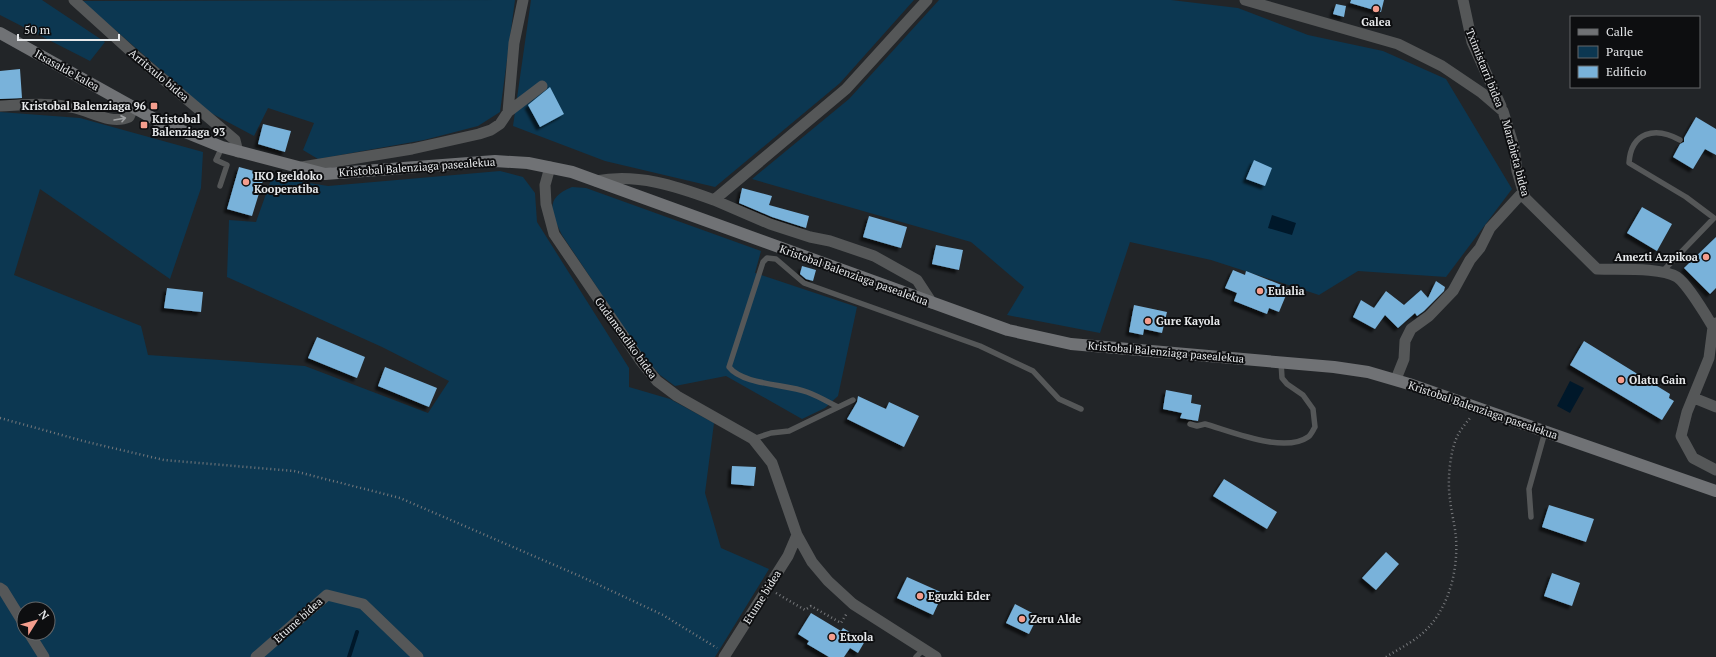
<svg xmlns="http://www.w3.org/2000/svg" width="1716" height="657" viewBox="0 0 1716 657" font-family="'PT Serif',serif">
<defs>
<filter id="shadow"><feDropShadow dx="-3.5" dy="3.5" stdDeviation="1" flood-color="#0009"/></filter>
</defs>
<rect width="100%" height="100%" fill="#222528"/>
<path fill="#0c3751" fill-rule="evenodd" d="M0,0H42L105,42L90,61L0,15Z
M515,0L500,112L478,126L424,140L318,159L303,150L314,123L268,108L254,136L209,112L82,1Z
M531,0H914L840,83L715,187L605,161L513,126Z
M939,0H1171L1238,8L1308,35L1383,51L1446,79L1512,189L1446,277L1358,271L1319,295L1211,260L1130,242L1100,333L1007,315L1024,287L971,242L752,179L849,99Z
M0,112L80,118L203,152L201,188L170,279L40,189L14,275L141,326L148,355L305,366L428,413L449,381L382,347L227,277L229,220L256,222L272,177L328,186L500,171L523,177L535,193L537,222L629,368V387L670,399L714,423L705,493L721,548L769,569L715,657H0ZM24,609H48V633H24Z
M572,187L586,188L761,251L755,273L857,307L838,396L825,408L802,419L726,376L675,386L660,375L641,353L562,235C551,213 544,198 572,187Z"/>
<path fill="#00182a" d="M1272,215L1296,223L1292,235L1268,228Z
M1570,381L1584,388L1570,413L1557,406Z"/>
<g fill="none" stroke-linecap="round" stroke-linejoin="round">
<path stroke="#00182a" stroke-width="4" d="M349,657L357,632"/>
</g>
<path fill="#79b2da" filter="url(#shadow)" d="M1351,0H1384L1381,12L1350,3Z
M1336,4L1346,6L1344,17L1333,14Z
M20,69L22,98L0,99V71Z
M550,87L564,114L540,127L528,105Z
M1696,117L1716,129V155L1705,149L1693,169L1673,157L1680,144L1684,142V138Z
M263,124L291,131L285,152L258,144Z
M1254,160L1272,168L1265,186L1246,179Z
M239,167L265,174L252,216L227,209Z
M742,188L772,196L769,205L809,216L806,228L772,217L739,203Z
M1642,207L1672,224L1657,251L1627,233Z
M869,216L907,227L901,248L863,237Z
M1716,237V288L1710,294L1684,268Z
M936,245L963,250L959,270L932,264Z
M802,266L816,270L813,281L806,279L800,274Z
M1233,270L1245,275L1246,271L1289,288L1279,312L1269,308L1267,314L1234,301L1237,293L1225,288Z
M1436,281L1445,287L1444,291L1424,311L1417,316L1415,313L1398,328L1385,315L1375,329L1353,317L1361,300L1374,308L1386,291L1404,305L1421,290L1428,298Z
M167,288L203,292L201,312L164,308Z
M1134,305L1167,312L1162,333L1144,329L1143,335L1129,332Z
M317,337L365,357L357,378L308,358Z
M1584,341L1670,394L1669,398L1674,401L1662,420L1570,365Z
M385,367L437,388L429,407L378,386Z
M1166,390L1192,395L1191,403L1201,405L1198,421L1180,418L1182,413L1163,409Z
M858,396L886,409L889,402L919,416L904,447L847,419L857,402Z
M732,466L756,467L754,486L731,484Z
M1224,479L1277,512L1267,529L1213,496Z
M1549,505L1594,519L1586,542L1542,527Z
M1386,552L1399,564L1376,590L1362,578Z
M1552,573L1580,583L1572,606L1544,596Z
M907,577L943,593L933,615L897,598Z
M1015,604L1038,616L1029,634L1006,623Z
M811,613L841,631L843,628L865,641L858,653L850,648L844,657H829L807,644L809,641L798,634Z"/>
<g fill="none" stroke-linecap="round" stroke-linejoin="round">
<path stroke="#77797c" stroke-width="2.5" stroke-dasharray="1 3" stroke-linecap="butt" d="M0,418L87,442L164,460L294,471L400,498L582,577L663,615L717,648
M776,593L805,610L811,606L841,623L847,613
M1386,657C1400,648 1416,641 1428,628C1450,604 1458,569 1456,538C1455,525 1451,511 1450,499C1447,481 1450,448 1459,433C1462,428 1466,423 1470,418"/>
<path stroke="#555758" stroke-width="5.5" d="M220,186L227,165L216,160L222,147
M1662,272L1714,218L1686,197L1629,163C1631,132 1655,126 1680,140
M838,407C828,402 818,396 807,392C786,384 743,385 729,367L763,262L767,258L776,259L804,283L980,346L1033,371L1059,399L1081,409
M1190,424L1197,426L1205,424C1230,431 1284,454 1308,437C1311,435 1313,430 1315,427L1313,409L1303,395L1287,384L1282,378L1281,362
M753,439L771,433L789,431L853,400
M1531,517L1529,489L1545,432
M916,657L924,649"/>
<path stroke="#555758" stroke-width="11" d="M74,0L137,57L235,140L238,152
M927,0L846,89L714,200L770,224L810,237L830,241L874,256L917,280L932,303
M1245,0L1398,44L1442,66L1482,93L1503,111L1514,147L1517,171L1525,198L1597,269C1618,270 1660,267 1677,277C1687,284 1706,315 1713,327
M1463,0L1472,42L1501,106
M0,106C25,105 50,102 75,108C92,112 112,125 129,117L133,108
M508,112L542,86
M302,167L412,149L479,134L491,130L500,124L508,112L514,43L523,0
M550,167L545,185L546,204L554,234L640,360L657,381L677,396L753,439L772,463L797,535L812,562L828,581L853,604L936,657
M596,181C637,173 676,186 714,200
M1716,323L1713,327L1709,358L1687,412L1681,436L1693,458L1716,470
M1396,379L1404,359L1405,341L1411,329L1429,316L1453,291L1470,260L1480,248L1490,228L1523,192
M1694,398L1716,407
M0,588L3,590L24,624
M29,633L44,657
M256,657L327,595L363,604L418,657
M724,657L788,556L797,535"/>
<path stroke="#707275" stroke-width="12" d="M0,33L158,121L222,147L325,174L495,161L528,163L572,172L1008,330L1071,344L1334,367L1368,372L1409,384L1716,491"/>
</g>
<defs><path id="oneway-shaft" d="M-6 0H5M1.5-3L5.5 0L1.5 3" fill="none" stroke-width="1.6" stroke-linecap="round" stroke-linejoin="round"/></defs>
<use stroke="#9ea0a2" href="#oneway-shaft" transform="translate(120 119) rotate(-10)"/>
<g fill="#f49d8d" stroke="#0d0e10" stroke-width="1.5">
<circle cx="1376" cy="9" r="4"/>
<rect x="150" y="102" width="8" height="8" rx="2"/>
<rect x="140" y="121" width="8" height="8" rx="2"/>
<circle cx="246" cy="182" r="4"/>
<circle cx="1706" cy="257" r="4"/>
<circle cx="1260" cy="291" r="4"/>
<circle cx="1148" cy="321" r="4"/>
<circle cx="1621" cy="380" r="4"/>
<circle cx="920" cy="596" r="4"/>
<circle cx="1022" cy="619" r="4"/>
<circle cx="832" cy="637" r="4"/>
</g>
<g text-anchor="middle" stroke-width="4" stroke-linejoin="round" paint-order="stroke">
<g font-size="11" font-weight="bold" fill="#e7e9eb" stroke="#0d0e10" text-anchor="start">
<text x="1376" y="26" text-anchor="middle">Galea</text>
<text x="146" y="110" text-anchor="end">Kristobal Balenziaga 96</text>
<text x="152" y="123">Kristobal<tspan x="152" dy="13">Balenziaga 93</tspan></text>
<text x="254" y="180">IKO Igeldoko<tspan x="254" dy="13">Kooperatiba</tspan></text>
<text x="1698" y="261" text-anchor="end">Amezti Azpikoa</text>
<text x="1268" y="295">Eulalia</text>
<text x="1156" y="325">Gure Kayola</text>
<text x="1629" y="384">Olatu Gain</text>
<text x="928" y="600">Eguzki Eder</text>
<text x="1030" y="623">Zeru Alde</text>
<text x="840" y="641">Etxola</text>
</g>
<g font-size="11" fill="#e7e9eb" stroke="#0d0e10">
<text transform="translate(1485 68) rotate(68)" y="4">Tximistarri bidea</text>
<text transform="translate(67 70) rotate(29)" y="4">Itsasalde kalea</text>
<text transform="translate(159 75) rotate(40)" y="4">Arritxulo bidea</text>
<text transform="translate(1516 158) rotate(75)" y="4">Marabieta bidea</text>
<text transform="translate(417 167) rotate(-4)" y="4">Kristobal Balenziaga pasealekua</text>
<text transform="translate(854 275) rotate(20)" y="4">Kristobal Balenziaga pasealekua</text>
<text transform="translate(626 338) rotate(54)" y="4">Gudamendiko bidea</text>
<text transform="translate(1166 352) rotate(5)" y="4">Kristobal Balenziaga pasealekua</text>
<text transform="translate(1483 410) rotate(19)" y="4">Kristobal Balenziaga pasealekua</text>
<text transform="translate(762 597) rotate(-58)" y="4">Etume bidea</text>
<text transform="translate(298 620) rotate(-42)" y="4">Etume bidea</text>
</g>
</g>
<rect x="1570" y="16" width="130" height="72" fill="#0d0e10" stroke="#646668"/>
<rect x="1578" y="29" width="20" height="6" fill="#707275" stroke="#646668"/>
<text x="1606" y="36" font-size="12" fill="#e7e9eb">Calle</text>
<rect x="1578" y="46" width="20" height="12" fill="#0c3751" stroke="#646668"/>
<text x="1606" y="56" font-size="12" fill="#e7e9eb">Parque</text>
<rect x="1578" y="66" width="20" height="12" fill="#79b2da" stroke="#646668"/>
<text x="1606" y="76" font-size="12" fill="#e7e9eb">Edificio</text>
<g transform="translate(36 621) rotate(53)"><circle r="19" fill="#0d0e10" stroke="#646668"/>
<path d="M0-3L7 15L0 10L-7 15Z" fill="#f49d8d"/>
<text y="-6" font-size="11" font-weight="bold" text-anchor="middle" fill="#e7e9eb">N</text>
</g>
<path d="M18 34v6h101v-6" fill="none" stroke="#e7e9eb" stroke-width="2"/>
<text x="24" y="34" font-size="12" fill="#e7e9eb" stroke="#0d0e10" stroke-width="3" paint-order="stroke">50 m</text>
</svg>
